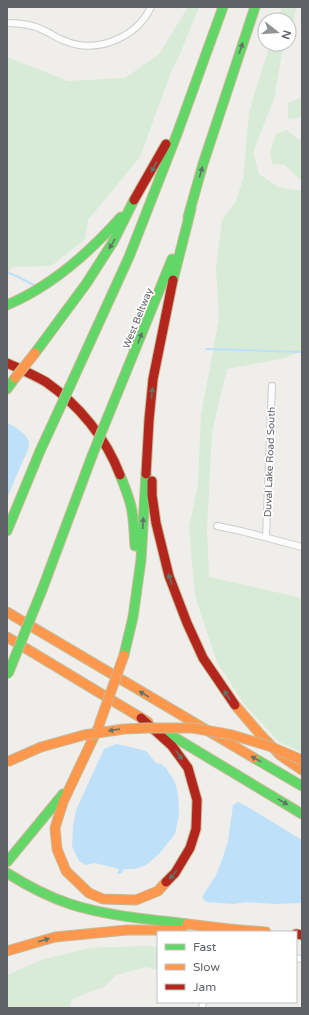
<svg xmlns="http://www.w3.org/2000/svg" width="309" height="1015" viewBox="0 0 309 1015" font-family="'Varela Round',sans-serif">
<rect width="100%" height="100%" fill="#efeeea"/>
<path fill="#d8ebd6" d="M188,7H199L180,54L171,72L140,157L88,220L85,239L51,266L12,267L7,275V57L68,81L125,78L159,54Z
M282,7H297L289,32V20H278Z
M270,44H285L282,53L274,99L253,152L259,174L278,187L302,191V351L285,358L227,369L212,432L207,529L209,577L302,598V752L279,742L243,703L217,662L195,596L189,527L198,484L201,415L219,319L216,268L222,220L236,201L243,179L249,112Z
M302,97V117L288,119V103Z
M287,130L299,140L302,138V181L285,165L272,164L270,152L276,134Z
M149,946L158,948V970L146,967L116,975L104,987L72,999L69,1008H7V975L44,959L90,948Z"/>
<path fill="#bfe0f9" d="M7,423C14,425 29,436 29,443C29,449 25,456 23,461C17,474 12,486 7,498Z
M116,744L126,746L146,751L156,763L161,764L166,768L175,782L178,795L179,815L175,834L159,854L146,865L135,869H124L122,873L117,874L119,869L95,863L86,865L79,861L72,846L73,826L76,810L104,749Z
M238,802L246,806L302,840V903L275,904L247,902L233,904L206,902L202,897L216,875L222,860L228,841L233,805Z"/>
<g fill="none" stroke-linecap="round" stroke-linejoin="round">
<path stroke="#bfe0f9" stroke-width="2" d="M7,273L12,274L34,285
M206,349L302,352"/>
<defs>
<path id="street" d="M7,23C19,23 32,24 43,30C50,33 57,38 65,41C97,54 136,38 151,7
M217,526L241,531L302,547
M266,537L272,386
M296,958L302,959
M202,1008L203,1003"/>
<path id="fast" d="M188,217L203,164L255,7
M173,280L191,209
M7,305C52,286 89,253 121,217
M35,353L86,284L113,242L134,200
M70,386L129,257L177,134L223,7
M7,389L15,378
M104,426L172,259
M120,475C125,487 130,499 132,511C134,523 134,534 135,546
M7,531L40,451
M42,590L92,456
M124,655L133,617L141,560L146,474
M164,731L302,814
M254,758L302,786
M7,862L63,794
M7,873C26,885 49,897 70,904C107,916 148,919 187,924"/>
<path id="slow" d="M7,612L254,758
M7,637L148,722
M235,705L259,733L280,755L302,770
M99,726L63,802L55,828L57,849L66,871L89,893L103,899L136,900L158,891L166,882
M187,924L229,929L266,932
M7,951L55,937L127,930H182"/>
<path id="jam" d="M134,200L166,144
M7,363C20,369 34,375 46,382C79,405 106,438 120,475
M146,474L149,420L153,379L173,280
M152,481V495L156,523L169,576L187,623L203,658L235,705
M141,718L172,746L188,768L197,800L196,829L190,848L175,873L166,882
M296,934L302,935"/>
</defs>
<use href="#street" stroke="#cbcccc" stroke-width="8"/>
<use href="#fast" stroke="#c8b996" stroke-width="11"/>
<use href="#slow" stroke="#c8b996" stroke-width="11"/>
<use href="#jam" stroke="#c8b996" stroke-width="11"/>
<use href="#street" stroke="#fdfcfc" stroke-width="6"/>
<use href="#fast" stroke="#63d668" stroke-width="9"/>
<use href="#slow" stroke="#ff974d" stroke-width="9"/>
<use href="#jam" stroke="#b3261e" stroke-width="9"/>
<defs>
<path id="fast-bridge" d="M40,451L70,386
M92,456L104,426
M8,674L42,590"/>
<path id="slow-bridge" d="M15,378L35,353
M99,725L124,655
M7,762L41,747L84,735L124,729L147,728H193L232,735L269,746L302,760"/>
</defs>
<use href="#fast-bridge" stroke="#c8b996" stroke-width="11" stroke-linecap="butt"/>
<use href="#slow-bridge" stroke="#c8b996" stroke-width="11" stroke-linecap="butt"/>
<use href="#fast-bridge" stroke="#63d668" stroke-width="9"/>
<use href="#slow-bridge" stroke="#ff974d" stroke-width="9"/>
</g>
<defs><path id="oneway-solid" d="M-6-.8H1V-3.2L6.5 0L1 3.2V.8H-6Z"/></defs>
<g fill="#607468">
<use href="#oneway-solid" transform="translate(241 48) rotate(-72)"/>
<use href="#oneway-solid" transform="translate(154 167) rotate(119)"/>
<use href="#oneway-solid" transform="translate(201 172) rotate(-74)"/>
<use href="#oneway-solid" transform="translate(112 244) rotate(121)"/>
<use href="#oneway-solid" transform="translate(140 338) rotate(-68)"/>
<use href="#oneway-solid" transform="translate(152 393) rotate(-84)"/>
<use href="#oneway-solid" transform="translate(143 523) rotate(-87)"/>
<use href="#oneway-solid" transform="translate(170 579) rotate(-109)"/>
<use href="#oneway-solid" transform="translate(144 694) rotate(-149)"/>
<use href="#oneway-solid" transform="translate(227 695) rotate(-123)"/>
<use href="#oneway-solid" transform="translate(114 730) rotate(171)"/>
<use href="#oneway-solid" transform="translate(179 755) rotate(54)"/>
<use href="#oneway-solid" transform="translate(256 759) rotate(-151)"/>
<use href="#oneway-solid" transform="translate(283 802) rotate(31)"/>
<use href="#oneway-solid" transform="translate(173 875) rotate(129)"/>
<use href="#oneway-solid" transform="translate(44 940) rotate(-17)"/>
</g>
<g text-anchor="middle" stroke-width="3.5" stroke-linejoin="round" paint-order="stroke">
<g font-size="10" fill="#5f6368" stroke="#fff">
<text transform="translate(137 318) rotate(-68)" y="4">West Beltway</text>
<text transform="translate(269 462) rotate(-88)" y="4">Duval Lake Road South</text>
</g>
</g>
<rect width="309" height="1015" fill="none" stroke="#5f6368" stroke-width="16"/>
<rect x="157" y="931" width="140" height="72" fill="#ffffff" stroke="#bfc1c3"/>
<rect x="165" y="944" width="20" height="6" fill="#63d668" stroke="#bfc1c3"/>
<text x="193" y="951" font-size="12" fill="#5f6368">Fast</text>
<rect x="165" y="964" width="20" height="6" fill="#ff974d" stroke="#bfc1c3"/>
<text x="193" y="971" font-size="12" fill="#5f6368">Slow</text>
<rect x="165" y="984" width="20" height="6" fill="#b3261e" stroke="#bfc1c3"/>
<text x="193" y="991" font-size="12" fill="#5f6368">Jam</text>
<g transform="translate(277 32) rotate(107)"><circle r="19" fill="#ffffff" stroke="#bfc1c3"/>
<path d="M0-3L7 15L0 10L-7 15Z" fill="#919496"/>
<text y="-6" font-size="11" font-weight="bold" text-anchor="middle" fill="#5f6368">N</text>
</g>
</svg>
